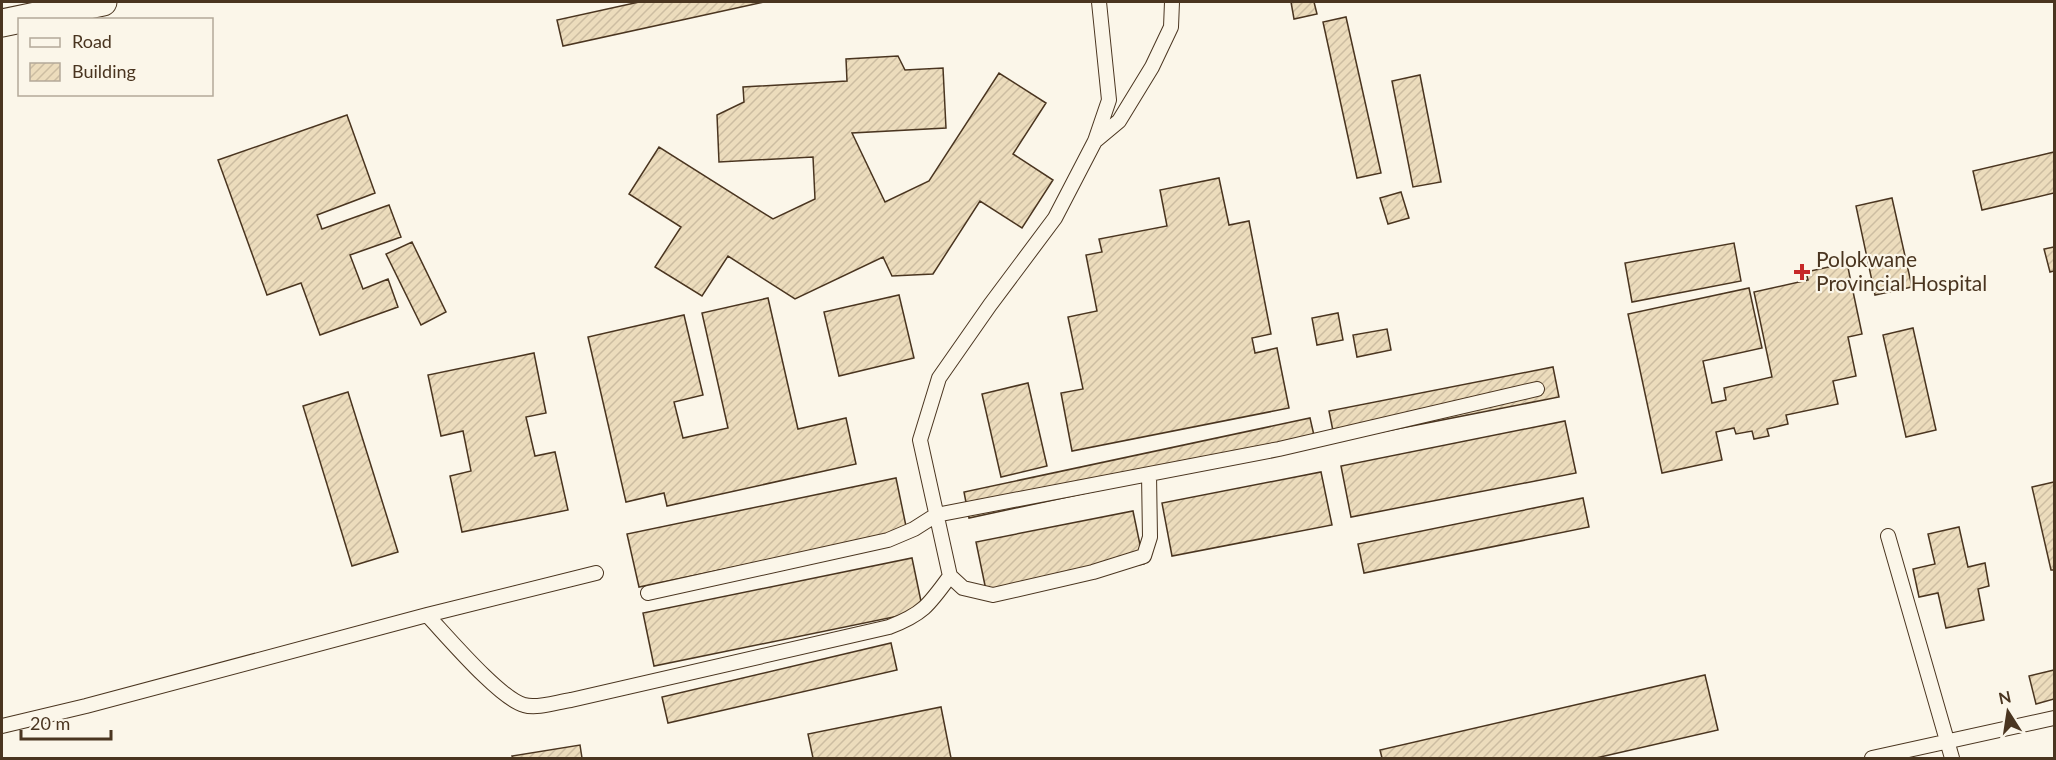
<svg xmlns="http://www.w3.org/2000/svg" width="2056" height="760" viewBox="0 0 2056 760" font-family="Lato,sans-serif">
<defs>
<pattern id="building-hatch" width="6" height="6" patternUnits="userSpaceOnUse" patternTransform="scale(1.5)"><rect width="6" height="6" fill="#ecdcbc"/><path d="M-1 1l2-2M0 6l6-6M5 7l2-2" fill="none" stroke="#ccbda1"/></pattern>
</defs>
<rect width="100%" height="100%" fill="#fbf6e9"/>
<path fill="url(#building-hatch)" stroke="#4a3520" stroke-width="1.5" d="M639,2H764L563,46L557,20Z
M1291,2H1314L1317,14L1294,19Z
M1346,17L1381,173L1357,178L1323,22Z
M898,56L905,70L943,68L946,128L852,133L885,202L929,181L999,73L1046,103L1013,154L1053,180L1022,228L980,201L933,274L892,276L883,257L795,299L728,256L702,296L655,267L681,227L629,194L659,147L773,219L815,199L813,157L719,162L717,115L744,102L743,87L847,81L846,59Z
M1420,75L1441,182L1413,187L1392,81Z
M347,115L375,193L317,215L322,229L389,205L401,237L350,255L363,289L388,279L398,307L320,335L301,283L267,295L218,160Z
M2054,152V193L1982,210L1973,171Z
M1219,178L1229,225L1249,221L1271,334L1252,338L1255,353L1277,348L1289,408L1072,451L1061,393L1083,389L1068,317L1097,311L1086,255L1102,252L1099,239L1167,226L1160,190Z
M1401,192L1409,218L1388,224L1380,198Z
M1892,198L1912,287L1875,295L1856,206Z
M412,242L446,312L421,325L386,254Z
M1734,243L1741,281L1632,302L1625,263Z
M2054,247V271L2050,272L2044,249Z
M1847,263L1862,334L1848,337L1856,376L1833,381L1838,404L1786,415L1788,424L1767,429L1769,436L1754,439L1752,431L1736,434L1734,428L1716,432L1722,460L1662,473L1628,314L1749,288L1762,348L1703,361L1712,403L1726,400L1724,388L1772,377L1754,292L1808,280L1806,272Z
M899,295L914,358L839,376L824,312Z
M768,298L798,429L846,418L856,464L667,506L664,493L626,502L588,337L684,315L703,395L674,402L683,438L728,428L702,313Z
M1338,313L1343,340L1317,345L1312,318Z
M1913,328L1936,430L1906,437L1883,335Z
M1387,329L1391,350L1357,357L1353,335Z
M534,353L546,413L526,417L535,456L555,452L568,510L462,532L450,476L471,471L463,431L441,436L428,375Z
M1553,367L1559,397L1335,441L1329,411Z
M1028,383L1047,466L1001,477L982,394Z
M348,392L398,552L352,566L303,406Z
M1310,418L1316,444L969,518L964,492Z
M1565,421L1576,473L1351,517L1341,466Z
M1321,472L1332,525L1172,556L1162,503Z
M896,478L907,531L639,587L627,534Z
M2054,482V570H2051L2032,487Z
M1583,498L1589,527L1364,573L1358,544Z
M1133,511L1144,564L987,595L976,542Z
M1959,527L1968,567L1985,563L1989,586L1978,589L1984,620L1946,628L1938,593L1919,597L1913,569L1935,564L1928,534Z
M912,558L923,611L654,666L643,613Z
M891,643L897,670L668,723L662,697Z
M2054,670V699L2036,704L2029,676Z
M1705,675L1718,730L1596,758H1382L1380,750Z
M941,707L951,758H813L808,734Z
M580,745L582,758H513L512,756Z"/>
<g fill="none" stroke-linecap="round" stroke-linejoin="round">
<defs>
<path id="lane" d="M1099,2L1109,100L1095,141L1055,218L990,305L939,378L920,440L950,576L963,588L993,595L1093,572L1144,556L1150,537L1149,474
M1095,141L1119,121L1152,67L1171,27L1172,2
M1888,536L1952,758
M648,593L888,540L914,529L936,515L1279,449L1537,389
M427,615C446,635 500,699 524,705C537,709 557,702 571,700L889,627C923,614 929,605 950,576
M2,726L86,706L427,615L596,573
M1872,758L2054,718"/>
<path id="street" d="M2,23L103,2"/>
</defs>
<use href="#lane" stroke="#4a3520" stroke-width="16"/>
<use href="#street" stroke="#4a3520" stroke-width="29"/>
<use href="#lane" stroke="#fbf6e9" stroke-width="14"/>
<use href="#street" stroke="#fbf6e9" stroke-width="27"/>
</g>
<path fill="#c62828" stroke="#fbf6e9" stroke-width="2" d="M1799 263h6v6h6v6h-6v6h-6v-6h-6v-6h6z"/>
<g text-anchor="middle" stroke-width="4.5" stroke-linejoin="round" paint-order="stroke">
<g font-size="21" fill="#4a3520" stroke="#fbf6e9" text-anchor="start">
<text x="1816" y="267">Polokwane<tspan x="1816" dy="24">Provincial Hospital</tspan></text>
</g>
</g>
<rect width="2056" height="760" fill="none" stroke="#4a3520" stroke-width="6"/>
<rect x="18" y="18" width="195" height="78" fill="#fbf6e9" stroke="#b4a999" stroke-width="1.5"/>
<rect x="30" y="38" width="30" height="9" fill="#fbf6e9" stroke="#b4a999" stroke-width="1.5"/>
<text x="72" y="48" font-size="18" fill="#4a3520">Road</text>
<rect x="30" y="63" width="30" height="18" fill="url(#building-hatch)" stroke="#b4a999" stroke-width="1.5"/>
<text x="72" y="78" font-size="18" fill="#4a3520">Building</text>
<g transform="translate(2008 712) rotate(348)" stroke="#fbf6e9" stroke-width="4.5" paint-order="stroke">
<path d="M0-4.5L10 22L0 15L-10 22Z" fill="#4a3520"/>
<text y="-9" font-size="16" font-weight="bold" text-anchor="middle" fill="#4a3520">N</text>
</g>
<path d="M21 730v9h90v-9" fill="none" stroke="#4a3520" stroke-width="3"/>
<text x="30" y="730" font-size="18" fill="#4a3520" stroke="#fbf6e9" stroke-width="4.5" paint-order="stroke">20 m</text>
</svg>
